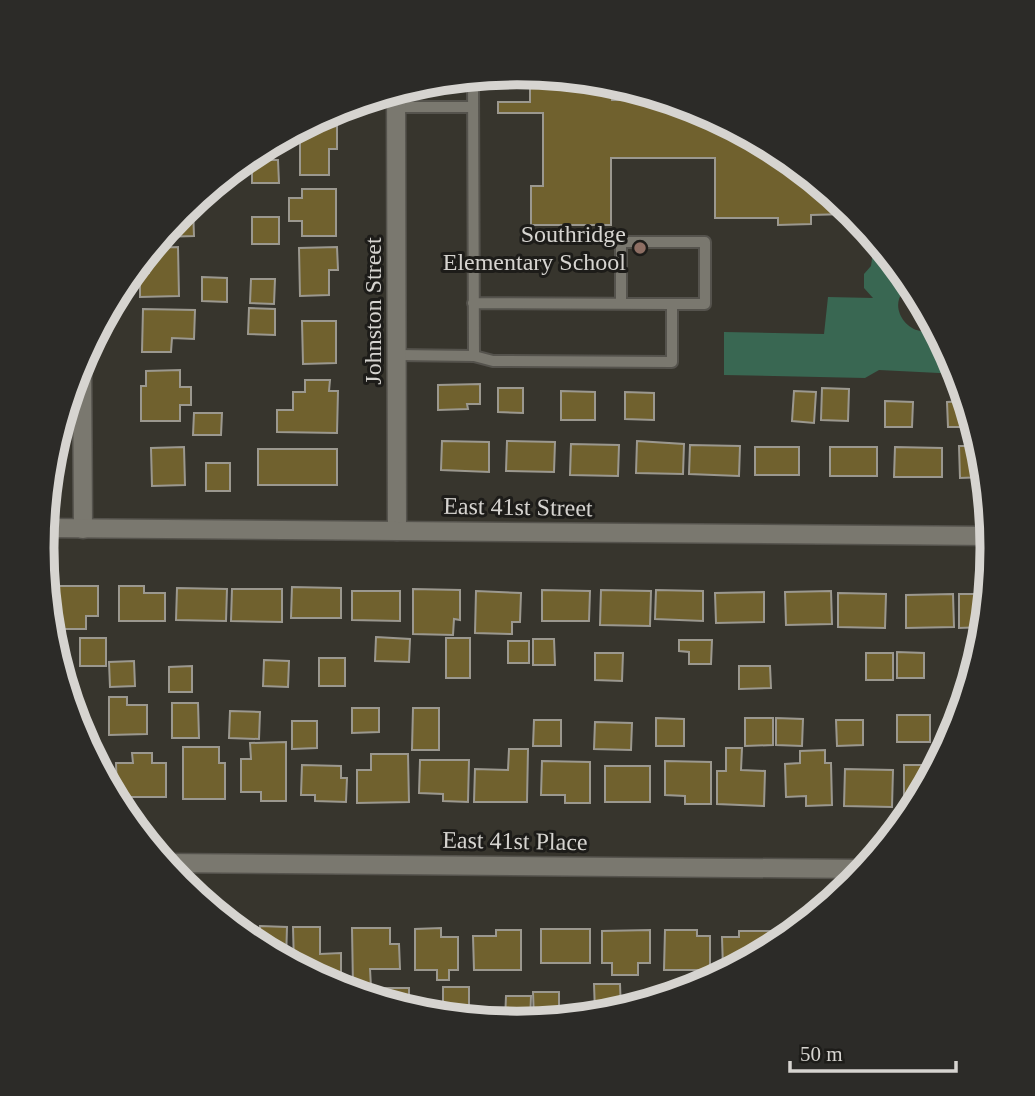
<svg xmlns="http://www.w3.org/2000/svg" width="1035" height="1096" viewBox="0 0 1035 1096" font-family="Georgia,serif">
<rect width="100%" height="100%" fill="#37352d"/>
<path fill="#396752" d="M875,237L917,291L903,292C891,306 903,328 920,331C926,332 933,331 938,331L959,374L879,370L865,378L724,375V332L824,334L828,297L873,298L864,288V274L871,266Z"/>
<path fill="#70612e" stroke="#9b988f" stroke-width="2" d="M530,74L612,82V100H671L700,109L782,153L846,205V214L811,215V224L778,225V218H715V158H611V225H531V186H543V113H498V102H530Z
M337,108V121H313L336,109Z
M337,126V149H329V175H300V128Z
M252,160H278L279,183H252Z
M302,189H336V236H302V221H289V198H302Z
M193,207L194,236L161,237L182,211L186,208Z
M252,217H279V244H252Z
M178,247L179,296L140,297V273H149L148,252L151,248Z
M337,247L338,270H329V295L300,296L299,248Z
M202,277L227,278V302L202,301Z
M251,279H275L274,304L250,303Z
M249,308L275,309V335L248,334Z
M143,309L195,310L194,339L172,338L171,352H142Z
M302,321H336V363L303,364Z
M180,370V387H191V405H180V421H141V386H146V371Z
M305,380H330L329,391H338L337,433L277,432V410H293V392H305Z
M480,384V404H467L468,409L438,410V385Z
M498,388H523V413L498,412Z
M822,388L849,389L848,421L821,420Z
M561,391L595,392V420H561Z
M794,391L816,392L814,423L792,421Z
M625,392L654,393V420L625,419Z
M885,401L913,402L912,427H885Z
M967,401L975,427H948L947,402Z
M194,413H222L221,435H193Z
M442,441L489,442V472L441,470Z
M507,441L555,442L554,472L506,471Z
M637,441L684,444L683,474L636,473Z
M571,444L619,445L618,476L570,475Z
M690,445L740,446L739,476L689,474Z
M959,446H981L986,477L960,478Z
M184,447L185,485L152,486L151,448Z
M755,447H799V475H755Z
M830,447H877V476H830Z
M895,447L942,448V477H894Z
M258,449H337V485H258Z
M206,463H230V491H206Z
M50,586H98V616H86V629H51Z
M119,586H144V593H165V621H119Z
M292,587L341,588V618H291Z
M177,588L227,589L226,621L176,620Z
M232,589H282V622L231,621Z
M413,589L460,590V620L454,619L453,635L413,634Z
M542,590L590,591L589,621H542Z
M601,590L651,591L650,626L600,625Z
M656,590L703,591V621L655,619Z
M352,591H400V621L352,620Z
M476,591L521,593L520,622H512V634L475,633Z
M831,591L832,624L786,625L785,592Z
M764,592V622L716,623L715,593Z
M838,593L886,594L885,628L838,627Z
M953,594L954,627L906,628V595Z
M959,594H988L985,627L959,628Z
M376,637L410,639L409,662L375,661Z
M80,638H106V666H80Z
M446,638H470V678H446Z
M533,639H554L555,665H533Z
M679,640H712L711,664H689V652L679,651Z
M508,641H529V663H508Z
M897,652L924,653V678H897Z
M595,653H623L622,681L595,680Z
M866,653H893V680H866Z
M319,658H345V686H319Z
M264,660L289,661L288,687L263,686Z
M134,661L135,686L110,687L109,662Z
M192,666V692H169V667Z
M739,666H770L771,688L739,689Z
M109,697H127V705H147V734L109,735Z
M172,703H198L199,738H172Z
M352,708H379V732L352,733Z
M413,708H439V750H412Z
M230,711L260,712L259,739L229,738Z
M897,715H930V742H897Z
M656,718L684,719V746H656Z
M745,718H773V745L745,746Z
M776,718L803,719L802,746L776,745Z
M534,720H561V746H533Z
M836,720H863V745L837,746Z
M292,721H317V748L292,749Z
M595,722L632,723L631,750L594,749Z
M286,742V801H261V792H241V759H251L250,743Z
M183,747H219V763H225V799H183Z
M726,748H742L741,770L765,771L764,806L717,804V771H726Z
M509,749H528L527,802H474L475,769L508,770Z
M825,750V763H831L832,805L806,806V796L786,797L785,764L800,763V751Z
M132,753H152V763H166V797H117L116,763H133Z
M371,754H408L409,802L357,803V770H371Z
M420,760H469L468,802L443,801V794L419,793Z
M542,761L590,762V803H565V795H541Z
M665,761L711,762V804H685V796L665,795Z
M302,765L341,766V778H347L346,802L315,801V795H301Z
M904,765H938L920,800L904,798Z
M605,766H650V802H605Z
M845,769L893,770L892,807L844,806Z
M260,926L287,927L286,961L253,943L242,934H260Z
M293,927H320V954L341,953V982H326L294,965Z
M352,928H390V944H399L400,969H370L371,987H353Z
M441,928V937H458V970H449V980H437V970H415V929Z
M541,929H590V963H541Z
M496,930H521V970H474L473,936H496Z
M650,930V963H638V975H612V963H602V931Z
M665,930H697V936H710V970H664Z
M739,931H771V949L733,969H723L722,937H739Z
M594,984H620L621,1011L595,1012Z
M443,987H469V1013H443Z
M683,987V992L655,1001V988Z
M382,988H409V1010L382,1001Z
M533,992H559V1019L534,1021Z
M506,996H531L530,1022L505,1021Z"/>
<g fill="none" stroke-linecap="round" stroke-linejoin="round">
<defs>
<path id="lane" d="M396,107H473
M473,303L672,304V362L493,361L474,356
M621,304V242H705V304H672
M398,355L474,356L473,77"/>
<path id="street" d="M396,90L397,531
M82,358L83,529
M163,863L866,869"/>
<path id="secondary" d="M44,528L992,536"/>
</defs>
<use href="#lane" stroke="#55534d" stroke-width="14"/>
<use href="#street" stroke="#55534d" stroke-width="21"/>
<use href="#secondary" stroke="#55534d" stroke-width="21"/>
<path stroke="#7c7a74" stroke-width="4.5" stroke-dasharray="5 3.5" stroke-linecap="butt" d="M849,208V214"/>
<use href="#lane" stroke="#7a786f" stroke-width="10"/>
<use href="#street" stroke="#7a786f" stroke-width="18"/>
<use href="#secondary" stroke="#7a786f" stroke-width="18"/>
</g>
<circle fill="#8d6e63" stroke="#1d1c19" stroke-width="2.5" cx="640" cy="248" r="7"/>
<g text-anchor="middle" stroke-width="6" stroke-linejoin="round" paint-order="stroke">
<g font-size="24" fill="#d6d4d0" stroke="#1d1c19" text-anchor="end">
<text x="626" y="242">Southridge<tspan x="626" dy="28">Elementary School</tspan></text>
</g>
<g font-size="24" fill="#d6d4d0" stroke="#1d1c19">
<text transform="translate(373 311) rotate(-90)" y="8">Johnston Street</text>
<text transform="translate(518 507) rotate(1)" y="8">East 41st Street</text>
<text transform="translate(515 841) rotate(1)" y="8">East 41st Place</text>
</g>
</g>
<path d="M0 0H1035V1096H0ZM54 548a463 463 0 1 1 926 0a463 463 0 1 1-926 0Z" fill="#2c2b28" fill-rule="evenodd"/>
<path fill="none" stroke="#d6d4d0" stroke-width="9" d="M54 548a463 463 0 1 1 926 0a463 463 0 1 1-926 0Z"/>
<path d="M790 1061v10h166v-10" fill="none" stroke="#d6d4d0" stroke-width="3.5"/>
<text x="800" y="1061" font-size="21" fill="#d6d4d0" stroke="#1d1c19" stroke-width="5" paint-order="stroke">50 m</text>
</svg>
